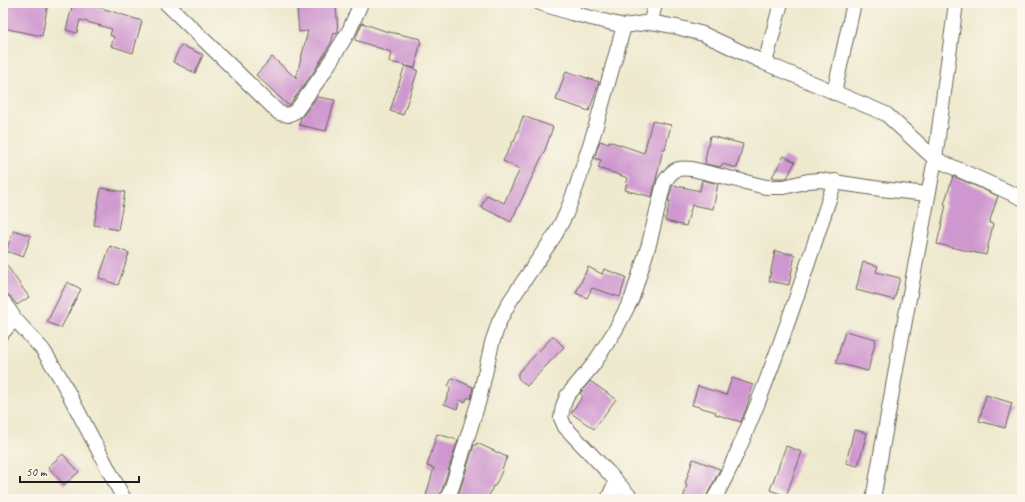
<svg xmlns="http://www.w3.org/2000/svg" width="1025" height="502" viewBox="0 0 1025 502" font-family="Caveat,sans-serif">
<rect width="100%" height="100%" fill="#fbf7ec"/>
<filter id="ink" filterUnits="userSpaceOnUse"><feTurbulence type="fractalNoise" baseFrequency=".025" numOctaves="2"/><feDisplacementMap in="SourceGraphic" scale="8" xChannelSelector="R" yChannelSelector="G"/><feConvolveMatrix kernelMatrix="1 2 1 2 8 2 1 2 1" color-interpolation-filters="sRGB"/></filter>
<filter id="wash" filterUnits="userSpaceOnUse"><feTurbulence type="fractalNoise" baseFrequency=".012" numOctaves="4" result="noise"/><feDisplacementMap in="SourceGraphic" scale="16" xChannelSelector="R" yChannelSelector="G"/><feGaussianBlur stdDeviation="0.9" result="paint"/><feColorMatrix in="noise" values="0 0 0 0 0 0 0 0 0 0 0 0 0 0 0 0 0 1.4 0 .05"/><feComposite in="paint" operator="in"/></filter>
<g filter="url(#wash)">
<rect width="100%" height="100%" fill="#eee9ce"/>
<g id="blocks">
<path fill="#cf97cf" d="M3,3H48L42,36L3,28Z
M73,3H86L142,21L133,53L111,46L114,37L110,35L112,29L80,20L77,33L66,30Z
M336,5L338,32L337,34L334,33L331,43L315,70L290,104L288,105L256,75L272,57L296,78L308,31L299,32L297,8Z
M362,23L385,31L421,39L415,68L405,66L418,70L403,115L390,111L405,65L389,62L391,52L355,40Z
M181,45L203,55L195,73L173,62Z
M566,71L599,82L589,111L556,100Z
M317,97L335,100L326,131L299,125L301,118Z
M523,116L553,127L545,150L511,222L481,207L487,195L504,203L520,169L503,161L513,141L514,142Z
M652,121L671,125L665,149H663L652,197L625,190L628,178L598,168L601,160L594,158L600,141L608,144L609,141L644,153Z
M710,136L743,144L737,168L722,164L721,167L705,164L706,160H705Z
M784,156L795,162L787,178H776L772,177Z
M953,176L998,196L989,223L993,224L986,255L937,244L946,205L944,204Z
M702,180L718,184L713,209L692,205L686,226L665,221L670,201H668L673,185L700,191Z
M101,188L125,192L118,230L94,225Z
M14,230L31,236L23,257L6,251Z
M110,246L129,253L118,285L99,278Z
M775,251L795,255L789,285L769,281Z
M3,260L29,297L17,305L10,296L6,293H3Z
M863,262L878,266L876,272L900,278L894,300L856,290Z
M588,267L602,274L604,269L626,277L620,297L592,288L587,298L576,293Z
M67,282L81,289L61,328L47,322Z
M845,331L876,339L868,371L836,363Z
M553,336L564,347L527,386L518,378V373Z
M452,378L473,387L471,399L468,397L465,402L460,400L457,409L444,404L451,388L448,386Z
M732,378L753,385L746,409L741,422L715,414L716,412L692,405L698,386L726,395Z
M590,381L616,399L594,429L571,413L583,396L580,393Z
M986,395L1012,403L1005,428L979,421Z
M854,430L867,433L858,466L846,463Z
M437,434L458,440L439,499H425L434,468L427,466Z
M477,443L507,457L502,469H503L495,486H493L488,499H456L460,490L474,445H476Z
M786,446L802,452L786,496L770,490Z
M63,454L79,472L64,485L48,467Z
M693,459L720,469L707,495L706,499H683L687,485L685,484Z"/>
</g>
</g>
<g filter="url(#ink)">
<use href="#blocks" fill-opacity="0" stroke="#66645a" stroke-width="1"/>
<g fill="none" stroke-linecap="round" stroke-linejoin="round">
<defs>
<path id="street" d="M166,3L279,113L288,115L296,111L322,75L349,31L361,3
M540,3L571,13L574,3
M571,13L624,26L651,22L677,27L703,34L765,63L886,114L935,159L1022,198
M651,22L655,3
M765,63L781,3
M834,93L854,3
M3,301L15,319L43,350L60,377L124,499
M3,332L15,319
M447,499L452,487L479,400L492,343L499,322L510,301L555,235L566,214L577,185L595,129L624,26
M608,499L616,481
M632,499L607,471L565,427L561,418L563,406L567,396L593,365L616,329L632,298L649,244L664,183C672,170 676,167 692,169L766,187H784L808,181L820,180L881,189L928,194
M714,499C731,469 744,437 757,405C786,332 810,257 835,181
M873,499L898,358L935,159L956,3"/>
</defs>
<use href="#street" stroke="#66645a" stroke-width="16"/>
<use href="#street" stroke="#fff" stroke-width="14"/>
</g>
</g>
<rect width="1025" height="502" fill="none" stroke="#fbf7ec" stroke-width="16"/>
<path d="M20 476v6h119v-6" fill="none" stroke="#1c1c1c" stroke-width="2"/>
<text x="26" y="476" font-size="12" fill="#1c1c1c" stroke="#fbf7ec" stroke-width="3" paint-order="stroke">50 m</text>
</svg>
